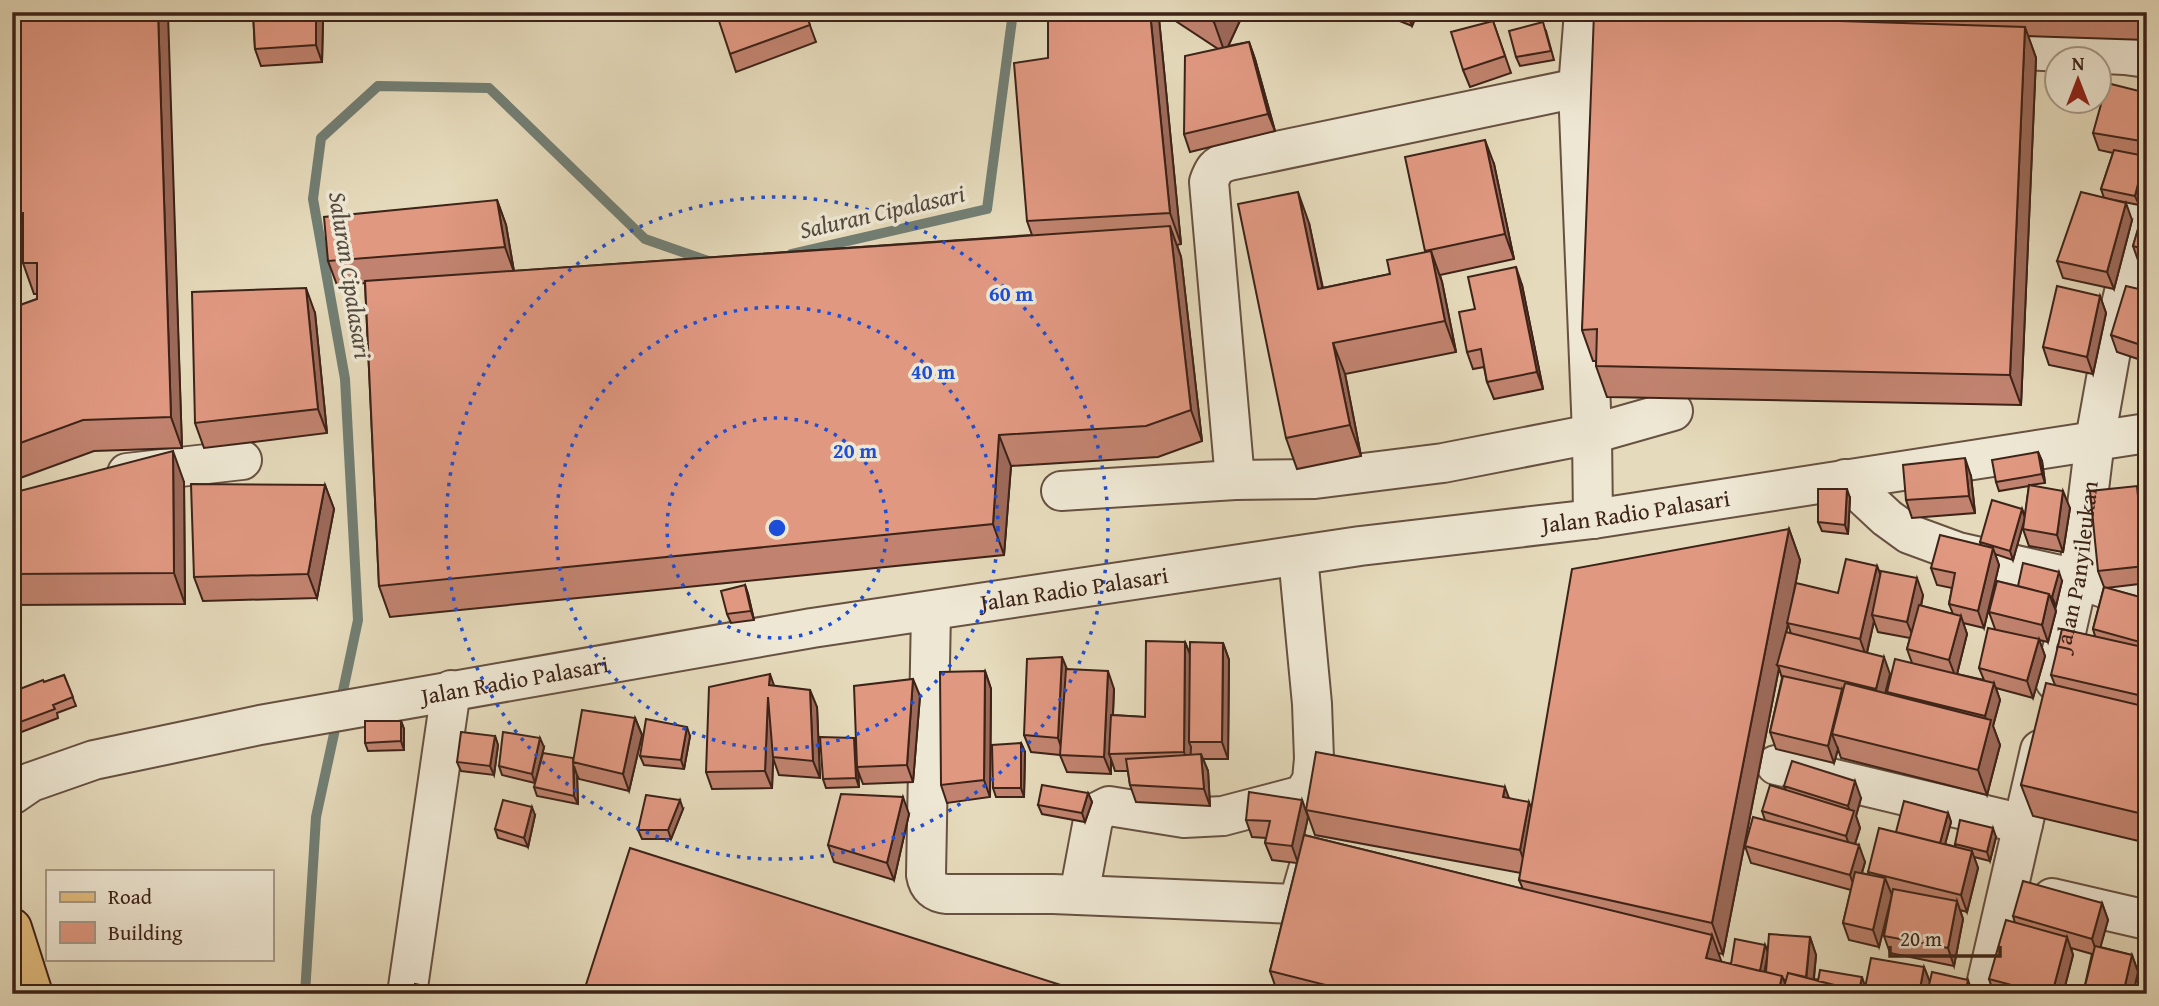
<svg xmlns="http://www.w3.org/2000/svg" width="2159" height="1006" viewBox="0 0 2159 1006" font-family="'Gentium Book Plus',serif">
<rect width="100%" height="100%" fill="#e5dabb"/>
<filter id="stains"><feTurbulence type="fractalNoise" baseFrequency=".00286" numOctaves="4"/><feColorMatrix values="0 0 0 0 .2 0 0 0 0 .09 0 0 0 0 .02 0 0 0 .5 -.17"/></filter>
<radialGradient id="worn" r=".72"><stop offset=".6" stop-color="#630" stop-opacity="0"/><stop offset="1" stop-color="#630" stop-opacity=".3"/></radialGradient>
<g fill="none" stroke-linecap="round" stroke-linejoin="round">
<path stroke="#727e73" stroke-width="10" d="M791,254L987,209L1013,12
M340,705L358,620L345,379L313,199L321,138L378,86L489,88L645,239L711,262
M305,994L316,817L337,720"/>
<defs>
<g id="minor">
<path d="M1980,48L2125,55L2147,58"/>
<path d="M1578,88L1592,434L1593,519"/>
<path d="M127,473L242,460"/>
<path d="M1845,479L1887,518L1909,534L1958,552L2078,579L2147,603"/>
<path d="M1235,480L1209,182C1213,170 1216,165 1229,161L1578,88L1584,12"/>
<path d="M1061,491L1235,480L1315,479L1443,463L1592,434L1673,411"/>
<path d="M931,611L926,875C928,887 935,893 947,894H1053L1295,904L1299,901L1310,863"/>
<path id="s1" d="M2055,681L2078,579L2095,440L2114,334L2147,196"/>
<path d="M1776,765L2023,824"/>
<path id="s2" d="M12,795L31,782L94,760L260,725L812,628L1360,546L1593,519L2147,433"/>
<path d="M1079,895L1093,820L1099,811L1109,806L1184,818L1223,816L1303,795L1312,780L1314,759L1312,704L1298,556"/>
<path d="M2052,898L2147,920"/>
<path d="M407,994L451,690"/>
<path d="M1984,994L2040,750"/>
</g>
<path id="major" d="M12,928L33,994"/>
</defs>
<use href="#minor" stroke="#675141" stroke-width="42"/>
<use href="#major" stroke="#3d2318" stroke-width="42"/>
<use href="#minor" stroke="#eee7d3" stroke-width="38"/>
<use href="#major" stroke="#e2bd7e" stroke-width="38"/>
</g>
<path fill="#c1836f" stroke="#3d2318" stroke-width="2" fill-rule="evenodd" d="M12,12H167L182,448L94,451L12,481V308L37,299V294H34L23,263V245H12Z
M253,12H320L323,21L322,62L261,66L255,49Z
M805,12L816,42L736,72L730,54Z
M1048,12H1157L1159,19L1181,244L1177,245L1181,257L1202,441L1158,457L1011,466L1004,555L390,617L379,586L365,283L337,285L328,261L497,200L506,225L514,271L1032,235L1027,221L1048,58Z
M1162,12H1244L1228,46L1249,42L1255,59L1275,131L1190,152L1184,134L1218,49Z
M1377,12H1418L1412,26Z
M1611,12H2147V40L2028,36L2036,58L2021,405L1607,397L1596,366V361H1593L1582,330Z
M1493,21L1511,73L1470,87L1463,70Z
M1546,31L1554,60L1520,66L1516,57Z
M2147,93V159L2139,205L2104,198L2101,189L2113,153L2099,150L2093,133Z
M1494,164L1514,259L1440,275L1442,282L1456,352L1345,374L1361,456L1297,469L1286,438L1309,223L1323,288L1390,274L1426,252Z
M2147,202V265L2139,263L2133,246Z
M2132,220L2114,289L2063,278L2057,261Z
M1522,285L1543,389L1494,399L1487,382L1484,367L1473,369L1467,352L1475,309Z
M2147,291V362L2117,352L2111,335Z
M2100,296L2106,313L2093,374L2049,365L2043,347Z
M315,313L327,433L204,448L195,423Z
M2147,373V408H2143L2140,399Z
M2038,452L2042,461L2045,483L2031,485L2070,508L2063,552L2029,546L2023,529V524L2013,560L1995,554L1999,565L1984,628L1963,623L1967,634L1957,674L1984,680L1979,668L1995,629L1989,612L2018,586L2062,581L2056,606L2054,605L2056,611L2048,642L2039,640L2045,656L2033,698L1996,688L2000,700L1993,726L2000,745L1987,795L1841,758L1838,749L1834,763L1776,749L1770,732L1782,678L1779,668L1723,954L1718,953L1721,962L1731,964L1765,945L1768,951L1810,937L1816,955L1814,979L1865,986L1864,992L1924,967L1930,982L1973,994H1278L1270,971L1297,863L1272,860L1265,843L1266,838L1252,837L1246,820L1302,800L1308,817L1304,835L1523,889L1519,880L1521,873L1315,835L1306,810L1509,798L1531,809L1789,529L1800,560L1791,606L1838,593L1877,566L1880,574L1923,595L1921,606L1953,614L1949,604L1952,588L1937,585L1931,568L1981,545L1980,542L2022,509L2025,516L2029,486L1999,491L1996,482ZM1874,621L1878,632L1910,638L1907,649L1912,663L1887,692L1888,694H1885L1890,674L1867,653ZM1788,624L1791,634L1786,633Z
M1971,476L1975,513L1912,518L1906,500Z
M184,482L185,604L12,605V493Z
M325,485L334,509L317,598L203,601L194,577Z
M1850,498L1848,534L1822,531L1818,522Z
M2143,504L2147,536V583L2106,588L2147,599V843L2033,816L2021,785L2055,685L2051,675L2095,636L2093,629L2104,587L2098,571Z
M745,585L748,594L754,620L731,623L727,614Z
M1185,642L1190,655L1223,643L1229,660L1228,759H1203L1208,771L1210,806L1136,802L1130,785L1128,771H1115L1111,759V774L1067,772L1060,755L1031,752L1024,735L1067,669L1114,689L1113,715L1145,717Z
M985,671L991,689L990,797L947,803L941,785Z
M64,675L76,706L57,713L58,718L19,733L12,716L44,682Z
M774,686L817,707L820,778L779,775L773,758L772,788L712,789L706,772Z
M920,696L913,782L863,784L858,771L859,787L826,788L823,779L856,744Z
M635,718L642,735L629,791L579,779L577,775L578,804L537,796L534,787L573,758Z
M401,721L404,729V750L368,751L365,743Z
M495,736L498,745L494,775L461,771L457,762Z
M690,736L684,769L644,765L640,756Z
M1021,743L1025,752L1024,797H996L993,788Z
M544,747L535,783L502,775L499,766Z
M1784,786L1861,798L1856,816L1860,828L1855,844L1865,862L1862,873L1869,875L1868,872L1896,832L1948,813L1951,822L1945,844L1956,847L1955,844L1996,837L1990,861L1974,857L1978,868L1967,912L1960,910L1963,919L1954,966L1890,953L1884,936L1893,893H1891L1892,895L1879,947L1849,940L1843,923L1851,890L1751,863L1745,846L1765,820L1762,811L1786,790Z
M1088,793L1092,802L1085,822L1042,814L1038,805Z
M683,809L671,839H642L638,830Z
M909,814L894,880L834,862L828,845Z
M535,815L528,847L498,838L495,829Z
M2102,903L2108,920L2100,947L2132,955L2138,972L2133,994H2083L2092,954L2071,948L2073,955L2063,994H1994L1989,979L2015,923L2013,916Z"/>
<path fill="#9d6a5a" stroke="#3d2318" stroke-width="2" d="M158,12H167L168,14L182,448L171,417Z
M316,12H320L323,21L322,62L316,45Z
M1150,12H1157L1159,19L1181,244L1170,213Z
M1219,12H1244L1225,53L1214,22Z
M1407,12H1418L1412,26Z
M2025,27L2036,58L2021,405L2010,375Z
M1249,42L1255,59L1275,131L1268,114Z
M1485,140L1494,164L1514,259L1505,234Z
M2145,156L2147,160V171L2139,205L2135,196Z
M1298,192L1309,223L1329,320L1318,289Z
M497,200L506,225L514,272L505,247Z
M2126,203L2132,220L2114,289L2107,272Z
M1170,226L1181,257L1202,441L1191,410Z
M1431,251L1442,282L1456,352L1445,321Z
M1516,267L1522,285L1543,389L1537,372Z
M306,288L315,313L327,433L318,409Z
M2100,296L2106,313L2093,374L2087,357Z
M1333,343L1345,374L1361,456L1350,425Z
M999,435L1011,466L1004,555L993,524Z
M173,451L184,482L185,604L174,573Z
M2038,452L2042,461L2045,483L2042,474Z
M1965,458L1971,476L1975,513L1969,496Z
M325,485L334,509L317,598L308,574Z
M2137,486L2143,504L2147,536V570L2145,566Z
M1847,489L1850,498L1848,534L1845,525Z
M2063,491L2070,508L2063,552L2057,535Z
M2022,509L2025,518L2013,560L2010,551Z
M1789,529L1800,560L1780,665H1777L1779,668L1723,954L1712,923Z
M1993,548L1999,565L1984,628L1978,611Z
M1877,566L1884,583L1872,615L1874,621L1866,656L1860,639Z
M2059,572L2062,581L2056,606L2052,597Z
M1917,578L1923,595L1914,639L1907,622Z
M745,585L748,594L754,620L751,611Z
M2049,594L2056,611L2048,642L2042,625Z
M1961,616L1967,634L1956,678L1949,660Z
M2039,639L2045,656L2033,698L2027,681Z
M1185,642L1192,659L1189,742L1191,747L1190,769L1184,752Z
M1223,643L1229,660L1228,759L1222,742Z
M1062,657L1069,674L1064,755L1058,738Z
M1884,657L1890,674L1882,706L1876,689Z
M985,671L991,689L990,797L984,780Z
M1108,671L1114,689L1111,754H1109L1111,759V774L1104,757Z
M770,674L776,691L769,685Z
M913,679L920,696L913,782L907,765Z
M1994,683L2000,700L1993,726L2000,745L1987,795L1978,770L1989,727L1985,716Z
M1842,689L1848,706L1832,734L1838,749L1834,763L1828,746Z
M810,690L817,707L820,778L813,761Z
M768,697L775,714L772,788L765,771Z
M635,718L642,735L629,791L623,774Z
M401,721L404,729V750L401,741Z
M687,727L690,736L684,769L681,760Z
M495,736L498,745L494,775L490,766Z
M540,738L544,747L535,783L532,774Z
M854,738L857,747V767L858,771L859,787L856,778Z
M1021,743L1025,752L1024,797L1021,788Z
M1201,754L1208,771L1210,806L1204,789Z
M574,766L577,775L578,804L574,796Z
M1855,781L1861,798L1856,816L1860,828L1852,853L1846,836L1852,817L1848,806Z
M1505,787L1514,812L1503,797Z
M1088,793L1092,802L1085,822L1082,813Z
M903,797L909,814L894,880L887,863Z
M680,800L683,809L671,839L668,830Z
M1302,800L1308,817L1298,863L1292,846Z
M1529,802L1538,826L1529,875L1520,850Z
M532,807L535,815L528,847L524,838Z
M1948,813L1951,822L1943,852L1940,843Z
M1993,828L1996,837L1990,861L1987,852Z
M1859,845L1865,862L1856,892L1850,875Z
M1972,851L1978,868L1967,912L1961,895Z
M1885,878L1892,895L1879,947L1873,930Z
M1957,901L1963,919L1954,966L1948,948Z
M2102,903L2108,920L2098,956L2092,939Z
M1712,935L1723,966L1706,958Z
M1810,937L1816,955L1812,994L1806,982Z
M2067,937L2073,955L2063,994H2052Z
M1765,945L1768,953L1760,994L1757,985Z
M2132,955L2138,972L2133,994H2123Z
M1924,967L1931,985L1929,994H1919Z
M1782,976L1789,994H1778Z
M1862,977L1865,986L1863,994H1859Z
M1968,980L1973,994H1965Z"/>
<path fill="#e09881" stroke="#3d2318" stroke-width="2" d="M12,12H158L171,417L83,420L12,446V308L37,299V263H23V213L12,214Z
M253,12H316V45L255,49Z
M716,12H805L810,25L730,54Z
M1048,12H1150L1170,213L1027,221L1014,63L1048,58Z
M1198,12H1219L1214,22Z
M1594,13L2025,27L2010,375L1596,366L1597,329L1582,330Z
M1493,21L1505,56L1463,70L1451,32Z
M1543,22L1551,51L1516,57L1509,31Z
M1249,42L1268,114L1184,134L1185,56Z
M2107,83L2147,93V142L2093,133Z
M1485,140L1505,234L1425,251L1405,157Z
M2114,150L2145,156L2135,196L2101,189Z
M1298,192L1318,289L1390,274L1387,260L1431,251L1445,321L1333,343L1350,425L1286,438L1238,204Z
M2081,192L2126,203L2107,272L2057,261Z
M497,200L505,247L328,261L324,217Z
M2146,201L2147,202V250L2133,246Z
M1170,226L1191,410L1146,426L999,435L993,524L379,586L365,281Z
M1516,267L1537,372L1487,382L1481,349L1467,352L1459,312L1475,309L1468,277Z
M2057,286L2100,296L2087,357L2043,347Z
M2126,286L2147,291V347L2111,335Z
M306,288L318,409L195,423L192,292Z
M2141,373H2147V398L2140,399Z
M173,451L174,573L12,574V493Z
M2038,452L2042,474L1996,482L1992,460Z
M1965,458L1969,496L1906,500L1903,465Z
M191,484L325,485L308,574L194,577Z
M2029,485L2063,491L2057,535L2023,529Z
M2137,486L2145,566L2098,571L2090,491Z
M1818,489H1847L1845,525L1818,522Z
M1992,500L2022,509L2010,551L1980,542Z
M1789,529L1712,923L1519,880L1572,569Z
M1940,535L1993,548L1978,611L1949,604L1955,573L1931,568Z
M1846,559L1877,566L1860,639L1787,623L1796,583L1838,593Z
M2023,563L2059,572L2052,597L2050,596L2049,594L2018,586Z
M1881,571L1917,578L1907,622L1872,615Z
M1997,581L2049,594L2042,625L1989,612Z
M745,585L751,611L727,614L721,591Z
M2104,587L2147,599V644L2093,629Z
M1919,605L1961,616L1949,660L1907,649Z
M1988,628L2039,639L2027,681L1979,668Z
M2062,629L2147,648V697L2051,675Z
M1786,632L1884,657L1876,689L1777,665Z
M1146,641L1185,642L1184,752L1109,754L1111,715L1145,717Z
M1190,642L1223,643L1222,742H1189Z
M1062,657L1058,738L1024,735L1027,659Z
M1895,659L1994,683L1985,716L1887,692Z
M1066,669L1108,671L1104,757L1060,755Z
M985,671L984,780L941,785L940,672Z
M770,674L769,685L810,690L813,761L773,757L768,697L765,771L706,772L709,687Z
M64,675L73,697L53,705L55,709L15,724L12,716V692L43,680L44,682Z
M1783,676L1842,689L1828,746L1770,732Z
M913,679L907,765L857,767L854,686Z
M1845,683L1991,720L1978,770L1832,734Z
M2046,683L2147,707V815L2021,785Z
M582,710L635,718L623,774L573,762Z
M646,719L687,727L681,760L640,756Z
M365,721H401V741L365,743Z
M461,732L495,736L490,766L457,762Z
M503,732L540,738L532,774L499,766Z
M820,737L854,738L856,778L823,779Z
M1021,743V788H993L992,745Z
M1316,752L1505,787L1503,797L1529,802L1520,850L1306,810Z
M543,753L573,758L574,796L534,787Z
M1201,754L1204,789L1130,785L1126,759Z
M1792,761L1855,781L1848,806L1784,786Z
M1042,785L1088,793L1082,813L1038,805Z
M1770,785L1854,811L1846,836L1762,811Z
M1249,792L1302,800L1292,846L1265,843L1270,821L1246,820Z
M841,794L903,797L887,863L828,845Z
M646,795L680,800L668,830H638Z
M503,800L532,807L524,838L495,829Z
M1904,801L1948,813L1940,843L1896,832Z
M1753,817L1859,845L1850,875L1745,846Z
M1960,820L1993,828L1987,852L1955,844Z
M1879,828L1972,851L1961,895L1868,872Z
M1304,835L1712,935L1706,958L1782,976L1778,994H1361L1270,971Z
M630,848L1089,994H583Z
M1855,872L1885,878L1873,930L1843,923Z
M2023,881L2102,903L2092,939L2013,916Z
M1893,889L1957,901L1948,948L1884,936Z
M2006,920L2067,937L2052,994H2045L1989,979Z
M1769,934L1810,937L1806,977L1788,973L1786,980H1784L1782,976L1766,972Z
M1735,939L1765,945L1760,971L1731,964Z
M2095,946L2132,955L2123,994H2083Z
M1871,958L1924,967L1919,994H1869L1864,993Z
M1820,970L1862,977L1859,991L1818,981Z
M1932,972L1968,980L1965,994H1927Z
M1788,973L1869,994H1782Z
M415,984L463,994H413Z
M1220,990L1234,994H1219Z"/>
<g fill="none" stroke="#1d4ed8" stroke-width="3.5" stroke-dasharray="3.5 7">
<circle cx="777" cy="528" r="110"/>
<circle cx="777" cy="528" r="221"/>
<circle cx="777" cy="528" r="331"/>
</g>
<g text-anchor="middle" stroke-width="7" stroke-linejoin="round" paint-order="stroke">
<g font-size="23" fill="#3d2318" stroke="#eee7d3">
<text dy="8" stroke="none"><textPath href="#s2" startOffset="1652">Jalan Radio Palasari</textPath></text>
<text dy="8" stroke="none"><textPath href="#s1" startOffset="117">Jalan Panyileukan</textPath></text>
<text dy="8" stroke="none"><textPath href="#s2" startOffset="1085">Jalan Radio Palasari</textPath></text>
<text dy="8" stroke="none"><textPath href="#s2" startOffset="518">Jalan Radio Palasari</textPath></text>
</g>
<g font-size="24" font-style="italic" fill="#53493e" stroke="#eee7d3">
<text transform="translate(882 212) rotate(-13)" y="8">Saluran Cipalasari</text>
<text transform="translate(350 275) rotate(81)" y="8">Saluran Cipalasari</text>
</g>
</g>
<circle cx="777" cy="528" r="10" fill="#1d4ed8" stroke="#eee7d3" stroke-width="3.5"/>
<g font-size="21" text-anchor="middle" font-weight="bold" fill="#1d4ed8" stroke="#eee7d3" stroke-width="7" stroke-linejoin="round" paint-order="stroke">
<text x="1011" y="301">60 m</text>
<text x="933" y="379">40 m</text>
<text x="855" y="458">20 m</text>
</g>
<rect width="2159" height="1006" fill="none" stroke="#e5dabb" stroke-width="42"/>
<rect x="14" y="14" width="2131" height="978" fill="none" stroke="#3d2318" stroke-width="3.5"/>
<rect x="21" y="21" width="2117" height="964" fill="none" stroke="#3d2318" stroke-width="2"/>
<rect x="46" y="870" width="228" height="91" fill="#eee7d3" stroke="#a79988" stroke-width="2"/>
<rect x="60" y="892" width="35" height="10" fill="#e2bd7e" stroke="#a79988" stroke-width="2"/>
<text x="108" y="904" font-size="21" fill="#3d2318">Road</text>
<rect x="60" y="922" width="35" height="21" fill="#e09881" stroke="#a79988" stroke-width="2"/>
<text x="108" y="940" font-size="21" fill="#3d2318">Building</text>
<g transform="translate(2078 80)"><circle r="33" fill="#eee7d3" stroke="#a79988" stroke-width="2"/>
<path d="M0-5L12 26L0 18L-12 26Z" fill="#8f2418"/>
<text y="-10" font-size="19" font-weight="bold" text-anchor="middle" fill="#3d2318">N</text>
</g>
<path d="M1890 946v10h110v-10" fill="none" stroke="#3d2318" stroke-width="3.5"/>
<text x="1900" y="946" font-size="21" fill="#3d2318" stroke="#eee7d3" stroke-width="5" paint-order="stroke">20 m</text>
<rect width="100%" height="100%" filter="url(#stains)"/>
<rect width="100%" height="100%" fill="url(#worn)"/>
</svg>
